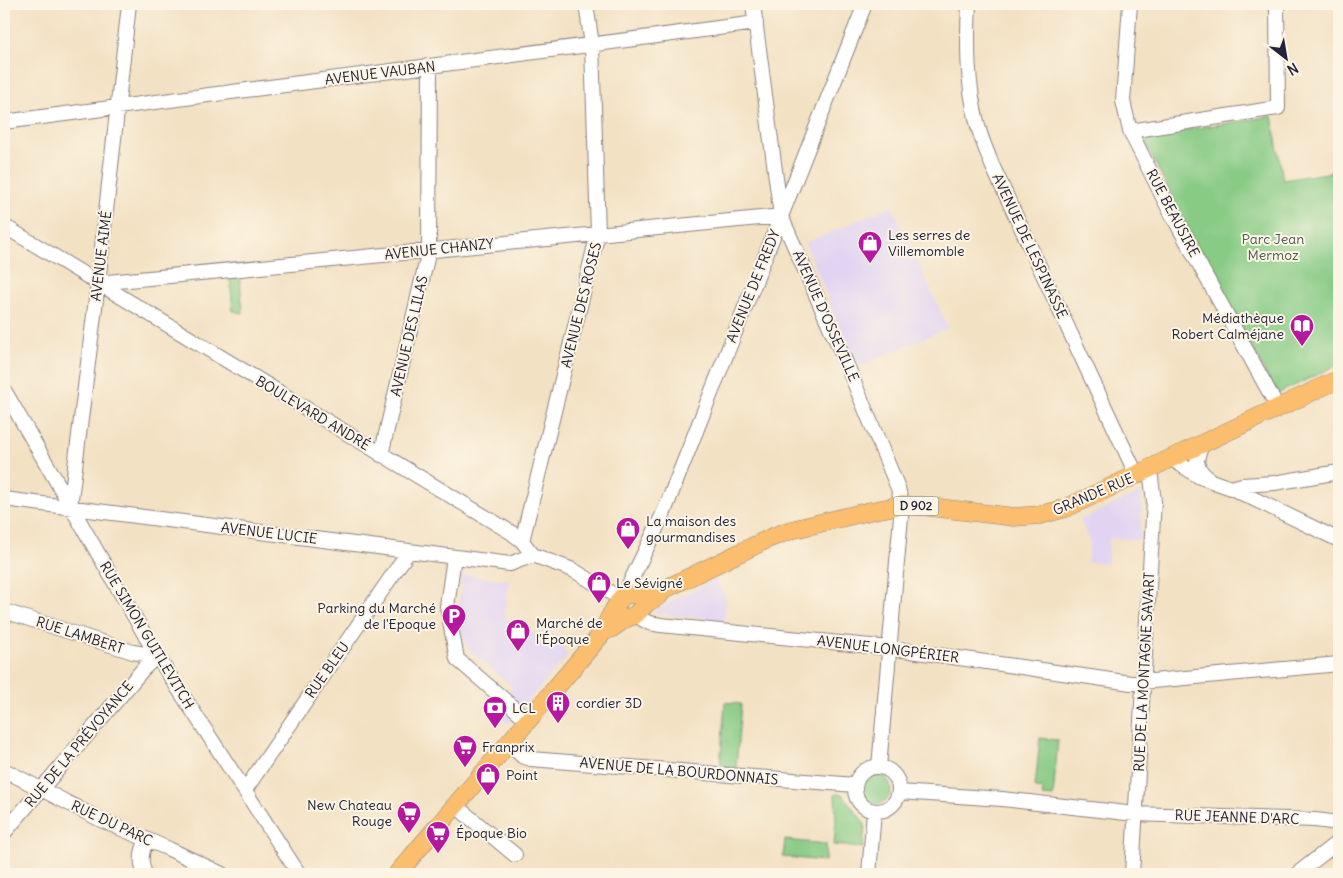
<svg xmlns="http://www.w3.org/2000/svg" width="1343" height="878" viewBox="0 0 1343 878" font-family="Delius,sans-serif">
<rect width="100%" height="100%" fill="#fcf5e5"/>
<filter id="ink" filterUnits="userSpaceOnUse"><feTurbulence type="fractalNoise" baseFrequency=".02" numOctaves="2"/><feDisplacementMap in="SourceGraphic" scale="10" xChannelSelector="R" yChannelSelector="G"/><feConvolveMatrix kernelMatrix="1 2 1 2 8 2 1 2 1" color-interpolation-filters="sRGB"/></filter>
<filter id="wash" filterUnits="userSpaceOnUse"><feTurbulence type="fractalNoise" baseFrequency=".0096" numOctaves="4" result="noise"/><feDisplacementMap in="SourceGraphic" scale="20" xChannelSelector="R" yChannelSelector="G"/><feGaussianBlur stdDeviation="1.12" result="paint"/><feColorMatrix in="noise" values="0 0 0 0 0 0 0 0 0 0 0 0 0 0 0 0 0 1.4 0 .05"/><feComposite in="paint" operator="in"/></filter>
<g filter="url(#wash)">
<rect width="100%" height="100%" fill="#f3e1c3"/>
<path fill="#e1d4f3" d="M892,206L948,328L857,367L805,243Z
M1139,493L1142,494L1140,540L1109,538L1108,563L1087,562L1090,543L1080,520Z
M462,575L509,580L505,618L522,632L556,634L567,656L508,724L492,711L512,687L468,649L457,618Z
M716,579L726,599L724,621L656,613L654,610Z"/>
<path fill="#88cb85" stroke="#557660" d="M1272,116L1283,180L1339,171V364L1277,394L1204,261L1145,143L1147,136Z
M240,278L243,313L233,311L230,279Z
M725,702L741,704L736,768L720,767Z
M1040,738L1058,740L1053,797L1042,796L1043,789L1035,788Z
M861 789a15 15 0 1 1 30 0a15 15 0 1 1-30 0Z
M835,794H842L865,824L863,848L834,845L836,821Z
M785,840L826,844L825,861L783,857Z"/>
</g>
<g filter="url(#ink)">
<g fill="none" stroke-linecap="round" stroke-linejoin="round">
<defs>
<path id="minor" d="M753,4L781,216L846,363L898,488L902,505L879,767
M969,4C967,44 967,83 977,122C980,137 987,151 992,165L1137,476
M1130,4L1123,101L1130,131L1170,211L1278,408
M4,122L756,23
M1130,131L1278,108L1277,4
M4,226L512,533L522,541L533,555L573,570L621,599
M98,283L781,216
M4,390L157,656L299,874
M1203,444C1195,458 1194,467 1208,478
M381,455L429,250L430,67
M1172,459L1200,477L1231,488L1339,540
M1231,488L1242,485L1274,483L1339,472
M4,499L510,564L533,555
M70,507L98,283L129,4
M522,541L598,233L592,45L586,4
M454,557L447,606L457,659L529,721
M624,595L664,512L865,4
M4,611L133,652L157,656
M635,615L649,623L661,625L890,648L1131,683L1339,664
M509,743L522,756L531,759L855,785
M855 789a22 22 0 1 1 44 0a22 22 0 1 1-44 0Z
M4,770L101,820L169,849L222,874
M245,790L409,551
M899,792L1002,799L1135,814L1315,820L1339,823
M456,806L515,855
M4,833L144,668L157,656
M145,874C140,863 141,851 147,840
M869,874L874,811
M1132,874L1154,501L1150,470
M1297,874L1339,841"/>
<path id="major" d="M605,630C605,623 619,600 624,595L663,590L770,538L791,530L870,511L902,505L922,506L1014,517L1040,515L1066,508L1339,379
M397,874L605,630L611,629L625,619L635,615L648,602L659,596L661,593"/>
</defs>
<use href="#minor" stroke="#8a827f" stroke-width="16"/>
<use href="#major" stroke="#8a827f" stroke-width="19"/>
<use href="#minor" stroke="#fff" stroke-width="14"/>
<use href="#major" stroke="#fabe6e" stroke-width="18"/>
</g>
</g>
<defs>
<symbol id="shop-pin" viewBox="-11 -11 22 30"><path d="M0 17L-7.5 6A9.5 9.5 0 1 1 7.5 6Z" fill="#b5179e" stroke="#fcf5e5"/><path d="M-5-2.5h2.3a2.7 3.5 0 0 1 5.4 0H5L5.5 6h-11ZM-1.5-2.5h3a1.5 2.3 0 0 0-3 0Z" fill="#fff"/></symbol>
<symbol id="library-pin" viewBox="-11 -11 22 30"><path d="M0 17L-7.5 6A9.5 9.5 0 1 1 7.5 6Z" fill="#b5179e" stroke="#fcf5e5"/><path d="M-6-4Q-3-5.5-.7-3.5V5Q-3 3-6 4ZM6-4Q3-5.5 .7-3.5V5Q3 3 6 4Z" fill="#fff"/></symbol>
<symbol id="parking-pin" viewBox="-11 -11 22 30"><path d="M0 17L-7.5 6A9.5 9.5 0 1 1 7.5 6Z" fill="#b5179e" stroke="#fcf5e5"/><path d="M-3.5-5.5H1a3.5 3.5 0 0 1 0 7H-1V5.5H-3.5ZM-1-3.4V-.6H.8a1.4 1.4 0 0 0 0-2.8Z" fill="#fff"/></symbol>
<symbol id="building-pin" viewBox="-11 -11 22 30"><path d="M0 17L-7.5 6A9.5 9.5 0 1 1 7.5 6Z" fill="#b5179e" stroke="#fcf5e5"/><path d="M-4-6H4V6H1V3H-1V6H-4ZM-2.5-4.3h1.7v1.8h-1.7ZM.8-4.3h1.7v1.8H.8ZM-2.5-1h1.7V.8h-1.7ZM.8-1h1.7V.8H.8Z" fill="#fff"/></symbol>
<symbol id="bank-pin" viewBox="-11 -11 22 30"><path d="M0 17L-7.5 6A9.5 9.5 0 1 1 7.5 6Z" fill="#b5179e" stroke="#fcf5e5"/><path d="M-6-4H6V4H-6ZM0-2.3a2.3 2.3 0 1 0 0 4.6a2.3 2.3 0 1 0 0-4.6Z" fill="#fff"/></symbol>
<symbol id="supermarket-pin" viewBox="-11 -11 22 30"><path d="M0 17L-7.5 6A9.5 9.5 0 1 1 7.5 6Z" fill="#b5179e" stroke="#fcf5e5"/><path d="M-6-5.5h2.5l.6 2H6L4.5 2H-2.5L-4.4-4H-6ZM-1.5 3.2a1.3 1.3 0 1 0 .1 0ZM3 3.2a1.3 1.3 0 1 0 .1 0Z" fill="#fff"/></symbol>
</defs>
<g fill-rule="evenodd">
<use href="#shop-pin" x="856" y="229" width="28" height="38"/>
<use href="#library-pin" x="1288" y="312" width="28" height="38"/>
<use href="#shop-pin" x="614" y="515" width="28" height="38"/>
<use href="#shop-pin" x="585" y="569" width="28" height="38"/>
<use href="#parking-pin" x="440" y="602" width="28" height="38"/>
<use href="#shop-pin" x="504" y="617" width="28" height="38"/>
<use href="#building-pin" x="544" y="689" width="28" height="38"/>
<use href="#bank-pin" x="481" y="694" width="28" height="38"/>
<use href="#supermarket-pin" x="451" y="733" width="28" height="38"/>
<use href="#shop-pin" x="474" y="761" width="28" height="38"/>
<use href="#supermarket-pin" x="395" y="799" width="28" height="38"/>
<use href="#supermarket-pin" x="424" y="819" width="28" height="38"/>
</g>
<g text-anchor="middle" stroke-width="4" stroke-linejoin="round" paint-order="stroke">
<rect fill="#fcf5e5" stroke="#63616e" stroke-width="1" x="893.5" y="496.5" width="45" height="19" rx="4"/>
<g font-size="12" font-weight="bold" fill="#22223b">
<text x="916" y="510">D 902</text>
</g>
<g font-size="14" fill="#22223b" stroke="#fcf5e5">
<text transform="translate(380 73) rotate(-7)" y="5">AVENUE VAUBAN</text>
<text transform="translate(1173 213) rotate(62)" y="5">RUE BEAUSIRE</text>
<text transform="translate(1030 246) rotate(65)" y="5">AVENUE DE LESPINASSE</text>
<text transform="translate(439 249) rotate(-6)" y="5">AVENUE CHANZY</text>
<text transform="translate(101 256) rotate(-83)" y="5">AVENUE AIMÉ</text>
<text transform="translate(753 286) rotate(-68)" y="5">AVENUE DE FREDY</text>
<text transform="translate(581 305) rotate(-76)" y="5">AVENUE DES ROSES</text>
<text transform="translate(826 316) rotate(66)" y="5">AVENUE D'OSSEVILLE</text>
<text transform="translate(409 336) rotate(-77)" y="5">AVENUE DES LILAS</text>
<text transform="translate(313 413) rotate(31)" y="5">BOULEVARD ANDRÉ</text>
<text transform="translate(1093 494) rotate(-23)" y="5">GRANDE RUE</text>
<text transform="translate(269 533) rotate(7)" y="5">AVENUE LUCIE</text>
<text transform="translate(80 635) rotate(18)" y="5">RUE LAMBERT</text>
<text transform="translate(147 635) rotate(59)" y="5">RUE SIMON GUITLEVITCH</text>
<text transform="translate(888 649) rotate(7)" y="5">AVENUE LONGPÉRIER</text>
<text transform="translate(327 670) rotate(-55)" y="5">RUE BLEU</text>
<text transform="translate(1144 672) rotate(-87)" y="5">RUE DE LA MONTAGNE SAVART</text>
<text transform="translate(79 744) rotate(-50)" y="5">RUE DE LA PRÉVOYANCE</text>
<text transform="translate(679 771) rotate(5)" y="5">AVENUE DE LA BOURDONNAIS</text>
<text transform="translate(1237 817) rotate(2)" y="5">RUE JEANNE D'ARC</text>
<text transform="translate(112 823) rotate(25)" y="5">RUE DU PARC</text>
</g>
<g font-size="14" fill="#22223b" stroke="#fcf5e5" text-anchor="start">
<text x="888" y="240">Les serres de<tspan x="888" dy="16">Villemomble</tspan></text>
<text x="1284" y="323" text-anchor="end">Médiathèque<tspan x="1284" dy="16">Robert Calméjane</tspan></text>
<text x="646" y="526">La maison des<tspan x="646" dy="16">gourmandises</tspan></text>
<text x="616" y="588">Le Sévigné</text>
<text x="436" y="613" text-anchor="end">Parking du Marché<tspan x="436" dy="16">de l'Epoque</tspan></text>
<text x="536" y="628">Marché de<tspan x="536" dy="16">l'Époque</tspan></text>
<text x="576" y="708">cordier 3D</text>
<text x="512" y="713">LCL</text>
<text x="482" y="752">Franprix</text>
<text x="506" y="780">Point</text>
<text x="392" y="810" text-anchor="end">New Chateau<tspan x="392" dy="16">Rouge</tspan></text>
<text x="456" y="838">Époque Bio</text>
</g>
<g font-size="14" fill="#465d55" stroke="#fcf5e5">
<text x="1273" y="244">Parc Jean<tspan x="1273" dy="16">Mermoz</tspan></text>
</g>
</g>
<rect width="1343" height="878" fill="none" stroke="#fcf5e5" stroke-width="20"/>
<g transform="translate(1286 58) rotate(149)" stroke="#fcf5e5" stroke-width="4" paint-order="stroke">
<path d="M0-4L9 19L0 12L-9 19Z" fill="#22223b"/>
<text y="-8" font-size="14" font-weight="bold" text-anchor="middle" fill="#22223b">N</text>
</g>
</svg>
